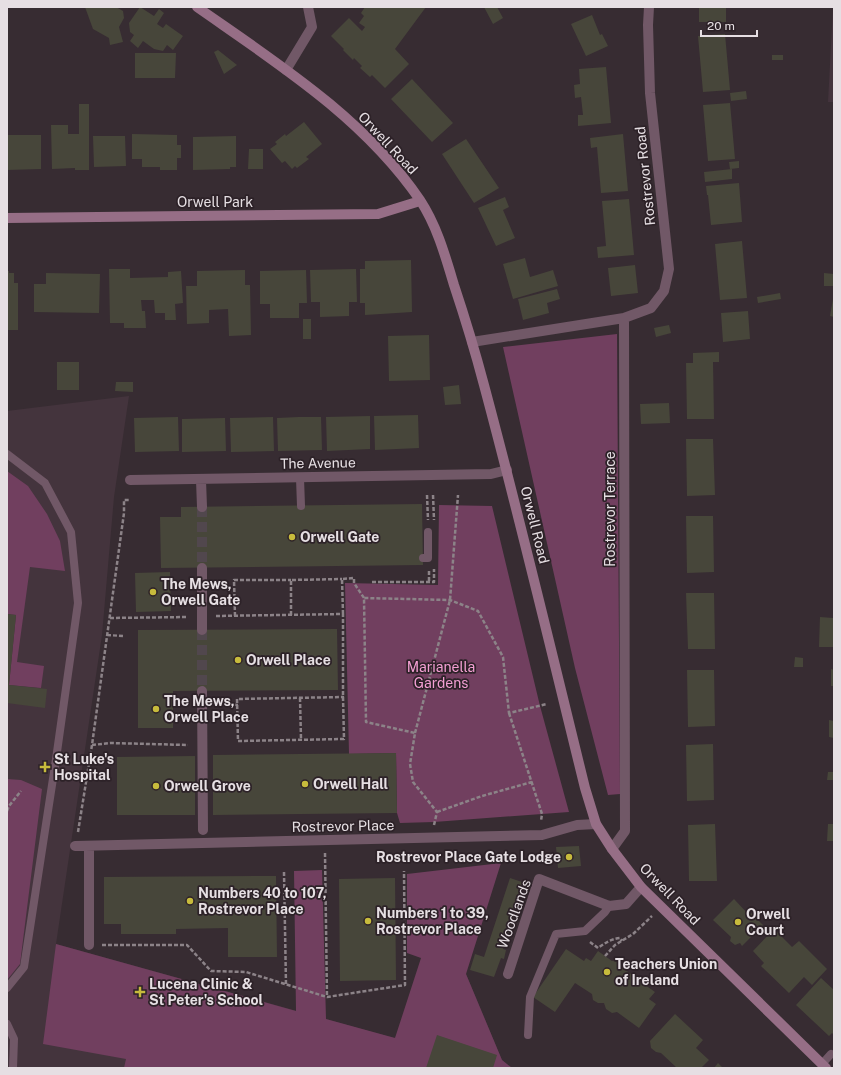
<svg xmlns="http://www.w3.org/2000/svg" width="841" height="1075" viewBox="0 0 841 1075" font-family="'Public Sans',sans-serif">
<rect width="100%" height="100%" fill="#372c32"/>
<path fill="#44343d" d="M833,7H834V102H828Z
M129,396L114,497L102,635L56,944L394,1038L466,974L502,1060L512,1068H7V411Z"/>
<path fill="#713f5f" d="M617,334L620,794L608,795L575,668L503,347Z
M7,471L28,486L47,514L60,541L65,571L30,567L17,662L44,666L41,688L9,685L16,615L7,614Z
M439,505L492,506L540,706L569,812L434,822L400,823L397,813L396,753L349,754L345,583L438,585Z
M7,779L21,780L42,789L20,964L7,980Z
M501,863L466,974L502,1060L512,1068H124L126,1059L43,1044L56,944L296,1011L294,871L322,870L326,1019L395,1038L421,958L407,953V874Z"/>
<path fill="#47463a" d="M85,7H116L123,11L124,18L119,27L123,42L110,45L109,38L93,29Z
M140,7L154,16L159,9L164,13L157,24L163,28L166,24L183,36L173,50L167,45L163,51L154,49L143,41L138,48L130,41L134,35L130,32L129,23Z
M365,7H426L395,49L409,64L385,88L372,75L370,77L360,68L362,66L354,58L353,60L343,50L344,49L331,36L349,18L362,31L365,27L359,23L364,16L361,13Z
M484,7H497L503,18L493,24Z
M699,7H726V22H699Z
M592,15L600,35L602,34L608,46L586,56L571,24Z
M725,34L730,90L703,92L698,36Z
M218,50L237,65L224,74L214,52Z
M135,53H176L175,78H135Z
M772,55H783V60H772Z
M606,67L611,123L578,126V115H583L581,97L575,98L574,85L580,84L579,69Z
M412,79L453,123L432,142L391,99Z
M746,91L747,99L731,101L730,93Z
M730,103L735,159L708,161L703,105Z
M79,104H89V170H75V168L52,169L51,125H68V134H79Z
M304,122L322,144L306,157L309,159L297,168L295,166L292,169L285,161L282,163L270,149L277,144L275,142L285,134L286,136Z
M132,134L177,135V145H181V158H177V170H160V167H142V159H132Z
M623,134L628,191L601,193L597,147L591,148L590,138Z
M7,135H41V169L7,170Z
M93,136H125L126,166L94,167Z
M236,136V167H230V169L193,170V137Z
M466,139L499,188L474,203L442,154Z
M249,149H263V169H248Z
M739,161V168L730,169L729,162Z
M732,169V179L705,182L704,172Z
M739,183L742,222L711,225L708,195H707L706,186Z
M505,197L509,207L503,210L515,238L496,246L478,208Z
M629,199L634,255L598,258L597,247L606,246L602,201Z
M742,241L747,298L720,300L715,244Z
M525,258L530,277L553,270L558,286L513,299L503,264Z
M411,260L412,312L365,315V303H360V269H365V261Z
M635,265L638,293L611,296L608,268Z
M109,269H130V278L168,277V272L181,271L183,303L175,304L176,320H165V313H155L154,300H141L142,311H145L146,328H124V323H110Z
M356,269L357,302H349V316L320,317V302H311L310,270Z
M245,270V285H250L251,335L229,336L228,309L209,310V323L187,324L186,286H197V271Z
M306,270L307,303H299V318H270V304H260V271Z
M7,271H9V273H14V283H18V330H7Z
M46,273L100,274L99,313L34,312V284H46Z
M824,273L834,274V286H824Z
M557,289L560,299L547,303L549,313L523,320L518,299Z
M780,293L781,299L758,303L757,297Z
M833,299H834V317L830,316Z
M748,311L750,339L723,342L721,313Z
M303,319H311V339H303Z
M669,325L671,333L656,337L654,328Z
M429,335L430,380L389,381L388,336Z
M719,352V362H713L714,419H687L686,363H693V353Z
M57,362H79V390H57Z
M116,382H133V392L115,391Z
M459,385L461,404L445,405L443,387Z
M669,403L670,423L641,424L640,404Z
M418,415L419,448L375,450L374,416Z
M370,416V449L327,451L326,417Z
M178,417L179,451L135,452L134,418Z
M273,417L274,451L231,452L230,418Z
M299,417H321L322,450L278,451L277,418Z
M225,418L226,451L182,452V419Z
M686,439H713L715,495L687,496Z
M422,504L423,565L161,568L160,517H181V507Z
M686,516H713L714,572L687,573Z
M170,572L171,611L136,612L135,573Z
M686,593H714L715,649H688Z
M7,614L16,615L9,685L47,689L45,708L7,703Z
M820,617L833,618L834,647H819Z
M337,629L338,690L173,691V728H138V630Z
M795,657L803,658V667H794Z
M831,669L834,670V686H831Z
M687,670H714L715,726L688,727Z
M829,720L834,721V738L829,737Z
M713,744L714,800L687,801L686,745Z
M396,753L397,813L213,815V755Z
M195,756V815H117V757Z
M828,772H834V780H827Z
M715,824L717,881H689L688,825Z
M828,824H834V841H827Z
M579,846L581,866L558,868L556,847Z
M270,876H276L277,957H228V928L176,929V934H121V924H104V877Z
M395,878L396,980L340,981L339,879Z
M510,878L525,883L509,933L511,934L509,942L506,941L503,949L506,950L504,959L501,958L494,977L470,970L475,954L484,957Z
M734,899L749,915L751,913L763,925L742,946L740,943L735,945L730,941L731,937L713,920Z
M774,929L792,947L799,941L827,969L812,985L804,977L789,993L761,966L764,963L753,951Z
M566,949L584,961L586,958L591,961L598,951L612,961L616,960L623,965L624,969L631,974L634,973L642,979L641,982L655,992L649,999L656,1004L639,1028L617,1012L612,1013L606,1009L604,1003H598L593,1000L592,994L575,983L555,1012L533,997Z
M821,978L834,990V1035L832,1033L829,1036L796,1005Z
M675,1014L703,1040L696,1048L709,1060L701,1068H677L661,1053L656,1052L651,1048L650,1041Z
M437,1035L497,1055L493,1068H426Z
M718,1063L723,1068H714Z"/>
<g fill="none" stroke-linecap="round" stroke-linejoin="round">
<path stroke="#51474d" stroke-width="10" stroke-dasharray="10 5" stroke-linecap="butt" d="M202,507V568
M202,630V691"/>
<path stroke="#8c8388" stroke-width="2.5" stroke-dasharray="4 2" stroke-linecap="butt" d="M427,495L428,520
M433,495L434,520
M429,571V582
M372,582H434V569
M343,614L342,579L354,578V583L364,598
M291,615V580L342,579
M216,616L343,614V697
M235,616L234,580H291
M110,618L187,617
M107,635L123,636
M343,697L344,739L238,741L237,699Z
M300,698L301,739
M216,704L238,705
M509,713L542,814L541,821
M415,733L450,600L458,495
M92,745L111,743L188,745
M7,811L9,806L21,791
M437,812L482,796L532,782
M434,825L437,812L413,782L410,764L415,733L366,722L364,598L450,600L478,611L503,657L509,713L547,704
M78,832L92,745L124,513V500H130
M325,853L327,997
M284,872L286,985
M590,942L598,948C605,943 611,939 620,938L622,941
M102,945H187L211,971L246,972L327,997L405,985L404,871
M605,956L615,945L633,934L652,916"/>
<path stroke="#715867" stroke-width="8" d="M7,454L45,483L71,532L78,603L56,759L24,967L7,988
M300,478L301,506
M423,558H428V532
M7,1024L14,1039L13,1068
M528,1035L530,997L556,934L585,931L605,912L609,906
M822,1064L831,1054"/>
<path stroke="#715867" stroke-width="10" d="M286,70L312,27L308,7
M624,318L651,308L664,291L669,269L650,93L648,25L649,7
M472,342L624,318L625,831L612,849
M130,480L491,474L507,470
M201,480L202,507
M202,568V630
M202,691L203,830
M75,846L542,835L577,825L596,824
M89,846V945
M508,974L539,879L609,906L626,904L641,887"/>
<path stroke="#966e86" stroke-width="10" d="M197,7C277,63 364,118 420,200C437,226 445,255 454,285C465,318 475,351 484,385C520,519 552,654 585,788L596,824L612,849L641,887L826,1068
M7,218L378,214L420,201"/>
</g>
<g fill="#c7bb3c" stroke="#2d2228" stroke-width="1.5">
<circle cx="292" cy="537" r="4"/>
<circle cx="153" cy="592" r="4"/>
<circle cx="238" cy="660" r="4"/>
<circle cx="156" cy="709" r="4"/>
<path d="M43 761h4v4h4v4h-4v4h-4v-4h-4v-4h4z"/>
<circle cx="305" cy="784" r="4"/>
<circle cx="156" cy="786" r="4"/>
<circle cx="569" cy="857" r="4"/>
<circle cx="190" cy="901" r="4"/>
<circle cx="368" cy="921" r="4"/>
<circle cx="738" cy="922" r="4"/>
<circle cx="607" cy="972" r="4"/>
<path d="M138 986h4v4h4v4h-4v4h-4v-4h-4v-4h4z"/>
</g>
<g text-anchor="middle" stroke-width="3.5" stroke-linejoin="round" paint-order="stroke">
<g font-size="14" fill="#e6dfe3" stroke="#2d2228">
<text transform="translate(388 143) rotate(47)" y="5">Orwell Road</text>
<text transform="translate(645 176) rotate(-96)" y="5">Rostrevor Road</text>
<text x="215" y="207">Orwell Park</text>
<text transform="translate(318 463) rotate(-1)" y="5">The Avenue</text>
<text transform="translate(610 509) rotate(-90)" y="5">Rostrevor Terrace</text>
<text transform="translate(535 525) rotate(76)" y="5">Orwell Road</text>
<text transform="translate(343 826) rotate(-1)" y="5">Rostrevor Place</text>
<text transform="translate(670 894) rotate(46)" y="5">Orwell Road</text>
<text transform="translate(514 914) rotate(-70)" y="5">Woodlands</text>
</g>
<g font-size="14" font-weight="bold" fill="#e6dfe3" stroke="#2d2228" text-anchor="start">
<text x="300" y="542">Orwell Gate</text>
<text x="161" y="589">The Mews,<tspan x="161" dy="16">Orwell Gate</tspan></text>
<text x="246" y="665">Orwell Place</text>
<text x="164" y="706">The Mews,<tspan x="164" dy="16">Orwell Place</tspan></text>
<text x="54" y="764">St Luke's<tspan x="54" dy="16">Hospital</tspan></text>
<text x="313" y="789">Orwell Hall</text>
<text x="164" y="791">Orwell Grove</text>
<text x="561" y="862" text-anchor="end">Rostrevor Place Gate Lodge</text>
<text x="198" y="898">Numbers 40 to 107,<tspan x="198" dy="16">Rostrevor Place</tspan></text>
<text x="376" y="918">Numbers 1 to 39,<tspan x="376" dy="16">Rostrevor Place</tspan></text>
<text x="746" y="919">Orwell<tspan x="746" dy="16">Court</tspan></text>
<text x="615" y="969">Teachers Union<tspan x="615" dy="16">of Ireland</tspan></text>
<text x="149" y="989">Lucena Clinic &amp;<tspan x="149" dy="16">St Peter's School</tspan></text>
</g>
<g font-size="14" fill="#f39fd3" stroke="#2d2228">
<text x="441" y="672">Marianella<tspan x="441" dy="16">Gardens</tspan></text>
</g>
</g>
<rect width="841" height="1075" fill="none" stroke="#e6dfe3" stroke-width="16"/>
<path d="M701 30v6h56v-6" fill="none" stroke="#e6dfe3" stroke-width="2"/>
<text x="707" y="30" font-size="12" fill="#e6dfe3" stroke="#2d2228" stroke-width="3" paint-order="stroke">20 m</text>
</svg>
